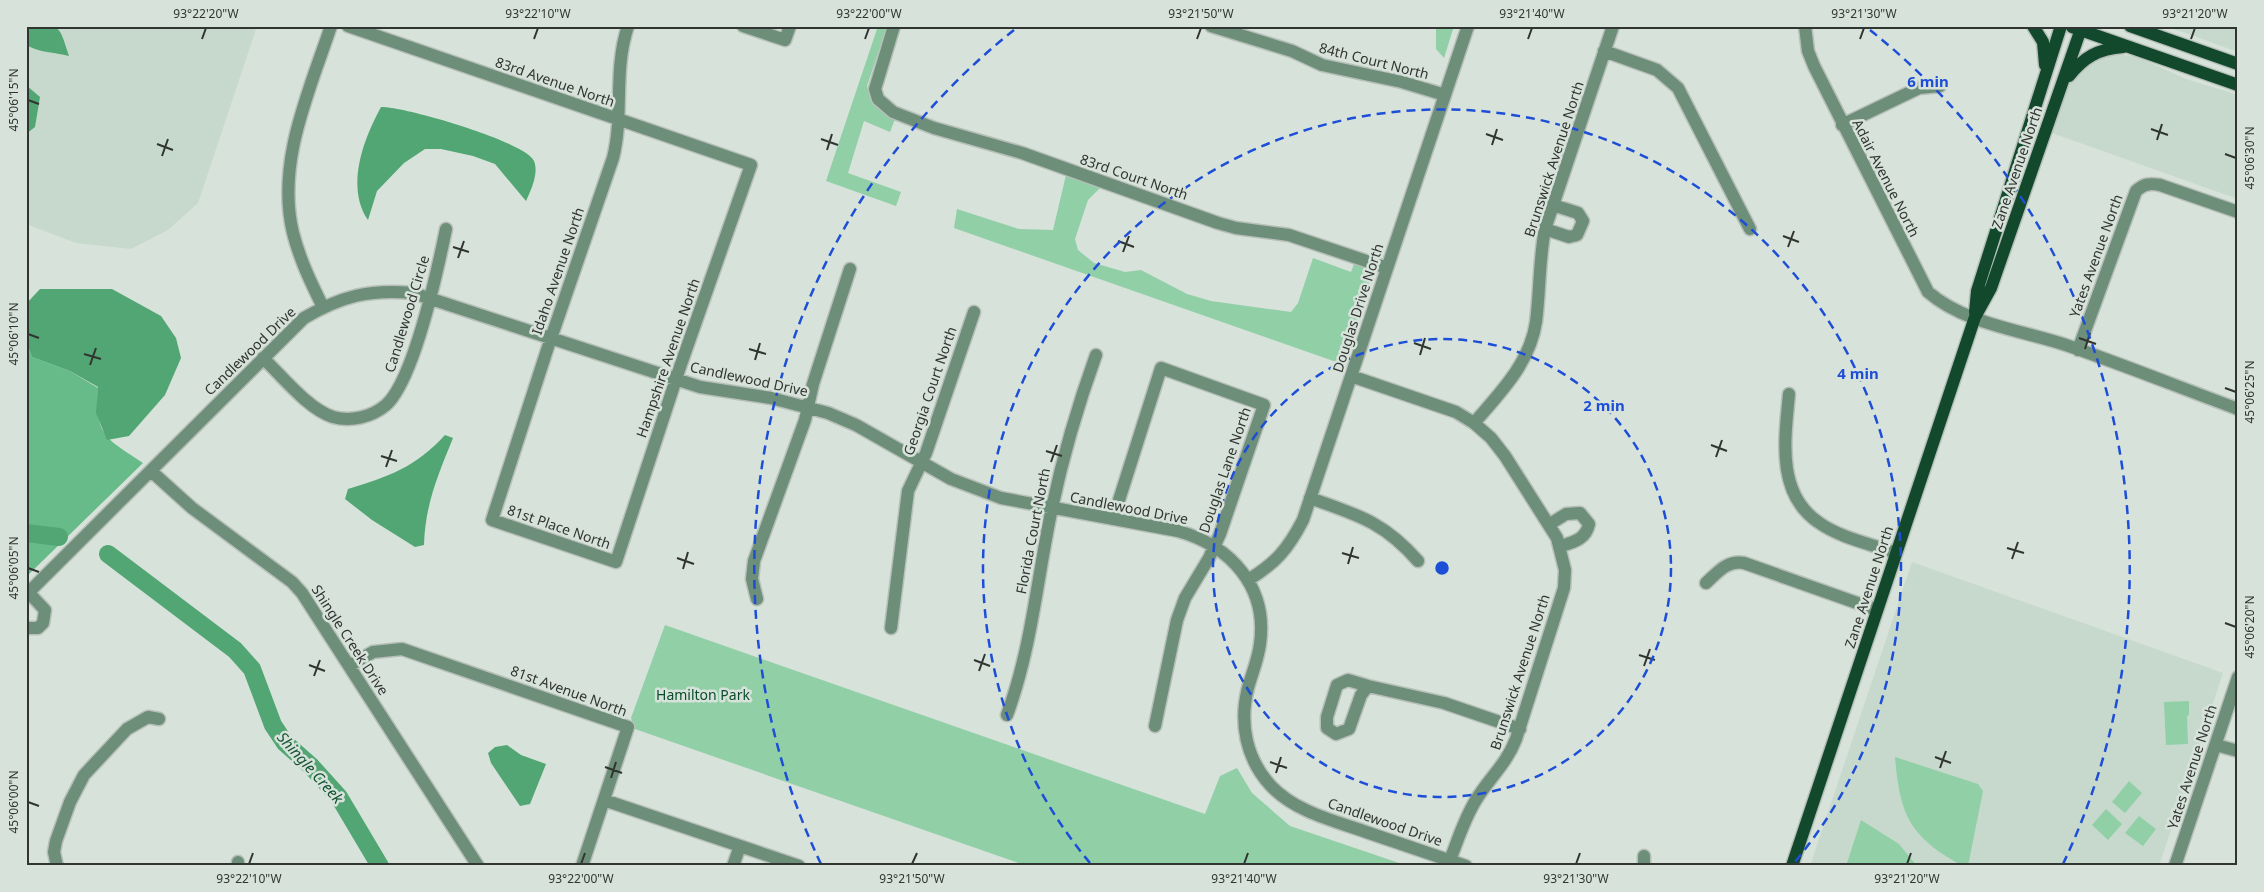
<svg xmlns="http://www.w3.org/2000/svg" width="2264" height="892" viewBox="0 0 2264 892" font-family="'Noto Sans',sans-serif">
<rect width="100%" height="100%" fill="#d7e2da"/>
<path fill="#c7d9cd" d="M26,26H257L198,203L168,230L131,249L76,243L26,224Z
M2166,26H2238V52Z
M2104,54L2136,56L2186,79L2238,95V199L2052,133L2068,83L2075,73Z
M1912,562L2223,673L2159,866H1810Z"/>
<path fill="#91cfa7" d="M878,26H887L867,86L872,102L895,119L890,132L864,121L848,173L901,192L896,206L826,181Z
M1436,26H1454L1444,58L1436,49Z
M1066,175L1101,187L1088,200L1075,239L1078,250L1094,263L1125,272L1141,270L1187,294L1211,301L1291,312L1298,303L1313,258L1351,272L1354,264L1373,271L1342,364L954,228L957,209L1019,229L1053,230Z
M665,625L1205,814L1220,776L1237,768L1252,793L1290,826L1408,866H1027L635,729L631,718Z
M2189,701V714L2187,717L2188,744L2166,745L2164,702Z
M1895,757L1978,784L1983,791L1968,866H1963C1910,837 1900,816 1895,757Z
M2129,781L2142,793L2125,813L2112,802Z
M2106,809L2122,824L2108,840L2092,825Z
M2139,816L2156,829L2143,846L2125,833Z
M1861,820L1899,844L1917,866H1846Z"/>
<path fill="#67bb88" d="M26,341L32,357L70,371L98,388C95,436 105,438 143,463L26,577Z"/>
<path fill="#51a673" d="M26,26C61,26 58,22 69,56C54,52 40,53 26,45Z
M26,85L40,97L35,127L26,134Z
M381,107C403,106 527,142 534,161C539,173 531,190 526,201L495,164L473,156L441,149H425L404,163L377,191L368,220C345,187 364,138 381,107Z
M40,289H112L161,316L176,338L181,358L165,395L129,436L107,440L96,413L98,387L70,371L32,357L26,341V304Z
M445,435L453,438C438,475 425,505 424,545L415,547L372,520L345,499L348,489C388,477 416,467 445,435Z
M507,745L521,755L546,764L530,804L520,806L491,763L488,753L495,747Z"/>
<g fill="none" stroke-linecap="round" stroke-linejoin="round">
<path stroke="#51a673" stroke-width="18" d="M26,533L59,537
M108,554L235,650L252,669L273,725L285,743L311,766L339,797L380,866"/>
<defs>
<path id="minor" d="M348,26L751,165L680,367L616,562L492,520L547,350L613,158C624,115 613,71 628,26
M743,26L785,40L790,26
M894,26L875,89L878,99L893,112L934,128L1022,153L1218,223L1236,228L1289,235L1387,268
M1211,26L1292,51L1322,65L1402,82L1445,95
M1805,26L1808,51L1814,66L1928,292C1965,324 2021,330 2066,345C2124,365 2181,388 2238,409
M1604,51L1657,70L1678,88L1750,229
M1842,125L1919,88L1940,86
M1545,229L1569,237L1577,235L1583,221L1578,213L1553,205
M323,307C311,283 300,260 293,233C276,163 309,92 331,26
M2078,350L2136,191C2144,184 2149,183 2160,185L2238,212
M263,358C282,376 308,409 333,417C351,422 372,417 386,405C414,380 438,268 446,229
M1351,376L1456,412L1474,423L1491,438L1505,456L1557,538L1565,570L1564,588L1516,739C1506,765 1489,778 1476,800C1464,819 1458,840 1450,860
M1789,394C1785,438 1776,493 1818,522C1840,538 1871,544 1896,553
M1474,423C1500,393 1530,363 1536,322C1540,291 1539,260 1545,229L1613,26
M151,471L192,508L292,582L302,593L478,866
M1310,498C1358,515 1384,522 1418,561
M1113,519L1161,368L1264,405L1220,534L1209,558L1185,598L1177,620L1155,726
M1550,524L1566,514L1580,513L1589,524C1586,539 1574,542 1561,546
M1248,580C1276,563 1288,549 1303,520L1468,26
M1706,583C1718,572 1727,560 1744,563L1877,610
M26,595L304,318C342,296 369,289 413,293L700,387L771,398L828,413L856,425L951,479L1001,498L1178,531C1231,546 1268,587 1260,644C1258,660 1252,673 1248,688C1239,723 1246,759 1271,786C1297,813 1336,821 1369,833C1402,844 1434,855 1466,866
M757,599L752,579L754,561L805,420L813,384L850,269
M26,628H38L43,623L45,610L29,593
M891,628L908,491L926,453L974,312
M349,666L373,652L402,649L628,727L582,866
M1368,686L1348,680L1337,685L1327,717V728L1336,734L1349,729L1361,695L1368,686L1444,703L1520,729
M1007,715C1032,647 1037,578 1052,508C1063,456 1078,405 1096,355
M2216,745L2238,751
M604,800L799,866
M1644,856V866
M57,866L54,852L56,841L70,802L84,775L127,729L148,717L159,719
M238,866V862
M733,866L740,846
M2175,866L2238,677"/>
<path id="major" d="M2033,26L2043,42L2045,65
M2130,26L2238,64
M2072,27L2238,85
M2069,76C2084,57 2098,49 2123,47
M1975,312L1977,291L2061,26
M1792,866L1975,317L1991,288L2082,26"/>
</defs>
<use href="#minor" stroke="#b6bfb8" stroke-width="15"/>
<use href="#major" stroke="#b6bfb8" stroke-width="15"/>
<use href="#minor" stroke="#6d8e78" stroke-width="12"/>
<use href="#major" stroke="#12492c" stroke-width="12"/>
</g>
<path fill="none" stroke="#313532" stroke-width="2" d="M202,39L206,28M534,39L538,28M865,39L869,28M1197,39L1201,28M1528,39L1532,28M1860,39L1864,28M2191,39L2195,28M28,100L39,104M2151,129L2168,135M1486,134L1503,140M821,139L838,145M2157,140L2162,124M157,144L173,150M1492,145L1497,129M827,150L832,134M2225,154L2236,158M162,156L168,139M1783,236L1799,242M1118,241L1134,247M453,247L469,252M1788,247L1794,231M1123,252L1129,236M458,258L464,241M28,334L39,338M2079,338L2096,344M1414,343L1431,349M749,349L766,354M2085,349L2090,333M84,354L101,359M1420,355L1425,338M755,360L760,343M90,365L96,348M2225,388L2236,392M1711,445L1727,451M1046,451L1062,456M381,456L397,461M1716,457L1722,440M1051,462L1057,445M386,467L392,450M2007,548L2024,553M1342,553L1359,558M677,558L694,564M2012,559L2018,542M1348,564L1353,547M28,568L39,572M683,569L688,552M2225,623L2236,627M1639,655L1655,660M974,660L990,666M309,665L325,671M1644,666L1650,649M979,671L985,654M314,676L320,660M1935,757L1951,763M1270,762L1287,768M605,767L622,773M1940,768L1946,751M1276,773L1281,757M611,778L616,762M28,802L39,806M249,864L253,853M581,864L585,853M912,864L917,853M1244,864L1248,853M1576,864L1580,853M1907,864L1911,853"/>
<g fill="none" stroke="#1d4ed8" stroke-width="2.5" stroke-dasharray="9 6">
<circle cx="1442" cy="568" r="229"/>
<path d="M1090 863A459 459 0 1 1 1794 863"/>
<path d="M821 864A688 688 0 0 1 1014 30M1870 30A688 688 0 0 1 2063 864"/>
</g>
<g text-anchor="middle" stroke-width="5" stroke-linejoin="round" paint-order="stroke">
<g font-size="14" fill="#313532" stroke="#d7e2da">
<text transform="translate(1374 61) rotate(14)" y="5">84th Court North</text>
<text transform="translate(555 82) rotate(19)" y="5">83rd Avenue North</text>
<text transform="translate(1554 159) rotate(-72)" y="5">Brunswick Avenue North</text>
<text transform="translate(2017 168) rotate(-71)" y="5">Zane Avenue North</text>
<text transform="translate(1134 177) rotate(19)" y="5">83rd Court North</text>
<text transform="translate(1886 178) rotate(63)" y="5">Adair Avenue North</text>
<text transform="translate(2096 256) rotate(-70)" y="5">Yates Avenue North</text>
<text transform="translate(558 271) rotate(-71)" y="5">Idaho Avenue North</text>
<text transform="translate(1358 308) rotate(-72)" y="5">Douglas Drive North</text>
<text transform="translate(407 314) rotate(-73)" y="5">Candlewood Circle</text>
<text transform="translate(250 351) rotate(-44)" y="5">Candlewood Drive</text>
<text transform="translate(668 358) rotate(-71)" y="5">Hampshire Avenue North</text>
<text transform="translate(749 379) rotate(12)" y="5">Candlewood Drive</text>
<text transform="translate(930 391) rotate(-71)" y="5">Georgia Court North</text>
<text transform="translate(1225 470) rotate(-71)" y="5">Douglas Lane North</text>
<text transform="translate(1129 508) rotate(11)" y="5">Candlewood Drive</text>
<text transform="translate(559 527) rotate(19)" y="5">81st Place North</text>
<text transform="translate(1033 531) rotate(-79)" y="5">Florida Court North</text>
<text transform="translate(1869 587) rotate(-72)" y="5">Zane Avenue North</text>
<text transform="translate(350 640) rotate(57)" y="5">Shingle Creek Drive</text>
<text transform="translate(1520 672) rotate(-72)" y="5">Brunswick Avenue North</text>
<text transform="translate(569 691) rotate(20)" y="5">81st Avenue North</text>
<text transform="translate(2192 767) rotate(-72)" y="5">Yates Avenue North</text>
<text transform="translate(1385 822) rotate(19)" y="5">Candlewood Drive</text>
</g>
<g font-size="14" fill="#094d2c" stroke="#d7e2da">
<text x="703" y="700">Hamilton Park</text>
</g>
<g font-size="15" font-style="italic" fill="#155533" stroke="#d7e2da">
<text transform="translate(310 768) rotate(48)" y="5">Shingle Creek</text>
</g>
</g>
<circle cx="1442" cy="568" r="8" fill="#1d4ed8" stroke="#d7e2da" stroke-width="2.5"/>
<g font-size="15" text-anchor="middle" font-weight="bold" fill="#1d4ed8" stroke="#d7e2da" stroke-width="5" stroke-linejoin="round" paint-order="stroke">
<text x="1928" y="87">6 min</text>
<text x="1858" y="379">4 min</text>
<text x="1604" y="411">2 min</text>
</g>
<rect width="2264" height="892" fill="none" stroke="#d7e2da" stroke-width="55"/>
<rect x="28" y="28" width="2208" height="836" fill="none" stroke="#313532" stroke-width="2"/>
<g font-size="12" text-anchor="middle" fill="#313532">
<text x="206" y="18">93°22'20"W</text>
<text x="538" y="18">93°22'10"W</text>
<text x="869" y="18">93°22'00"W</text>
<text x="1201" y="18">93°21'50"W</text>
<text x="1532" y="18">93°21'40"W</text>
<text x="1864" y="18">93°21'30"W</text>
<text x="2195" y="18">93°21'20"W</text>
<text transform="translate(14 100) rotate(-90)" y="4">45°06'15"N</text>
<text transform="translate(2250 158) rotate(-90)" y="4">45°06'30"N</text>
<text transform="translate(14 334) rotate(-90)" y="4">45°06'10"N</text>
<text transform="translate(2250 392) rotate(-90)" y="4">45°06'25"N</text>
<text transform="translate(14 568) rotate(-90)" y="4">45°06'05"N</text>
<text transform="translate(2250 627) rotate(-90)" y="4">45°06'20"N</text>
<text transform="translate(14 802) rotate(-90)" y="4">45°06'00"N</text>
<text x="249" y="883">93°22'10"W</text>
<text x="581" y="883">93°22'00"W</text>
<text x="912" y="883">93°21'50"W</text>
<text x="1244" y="883">93°21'40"W</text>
<text x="1576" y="883">93°21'30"W</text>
<text x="1907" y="883">93°21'20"W</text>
</g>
</svg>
